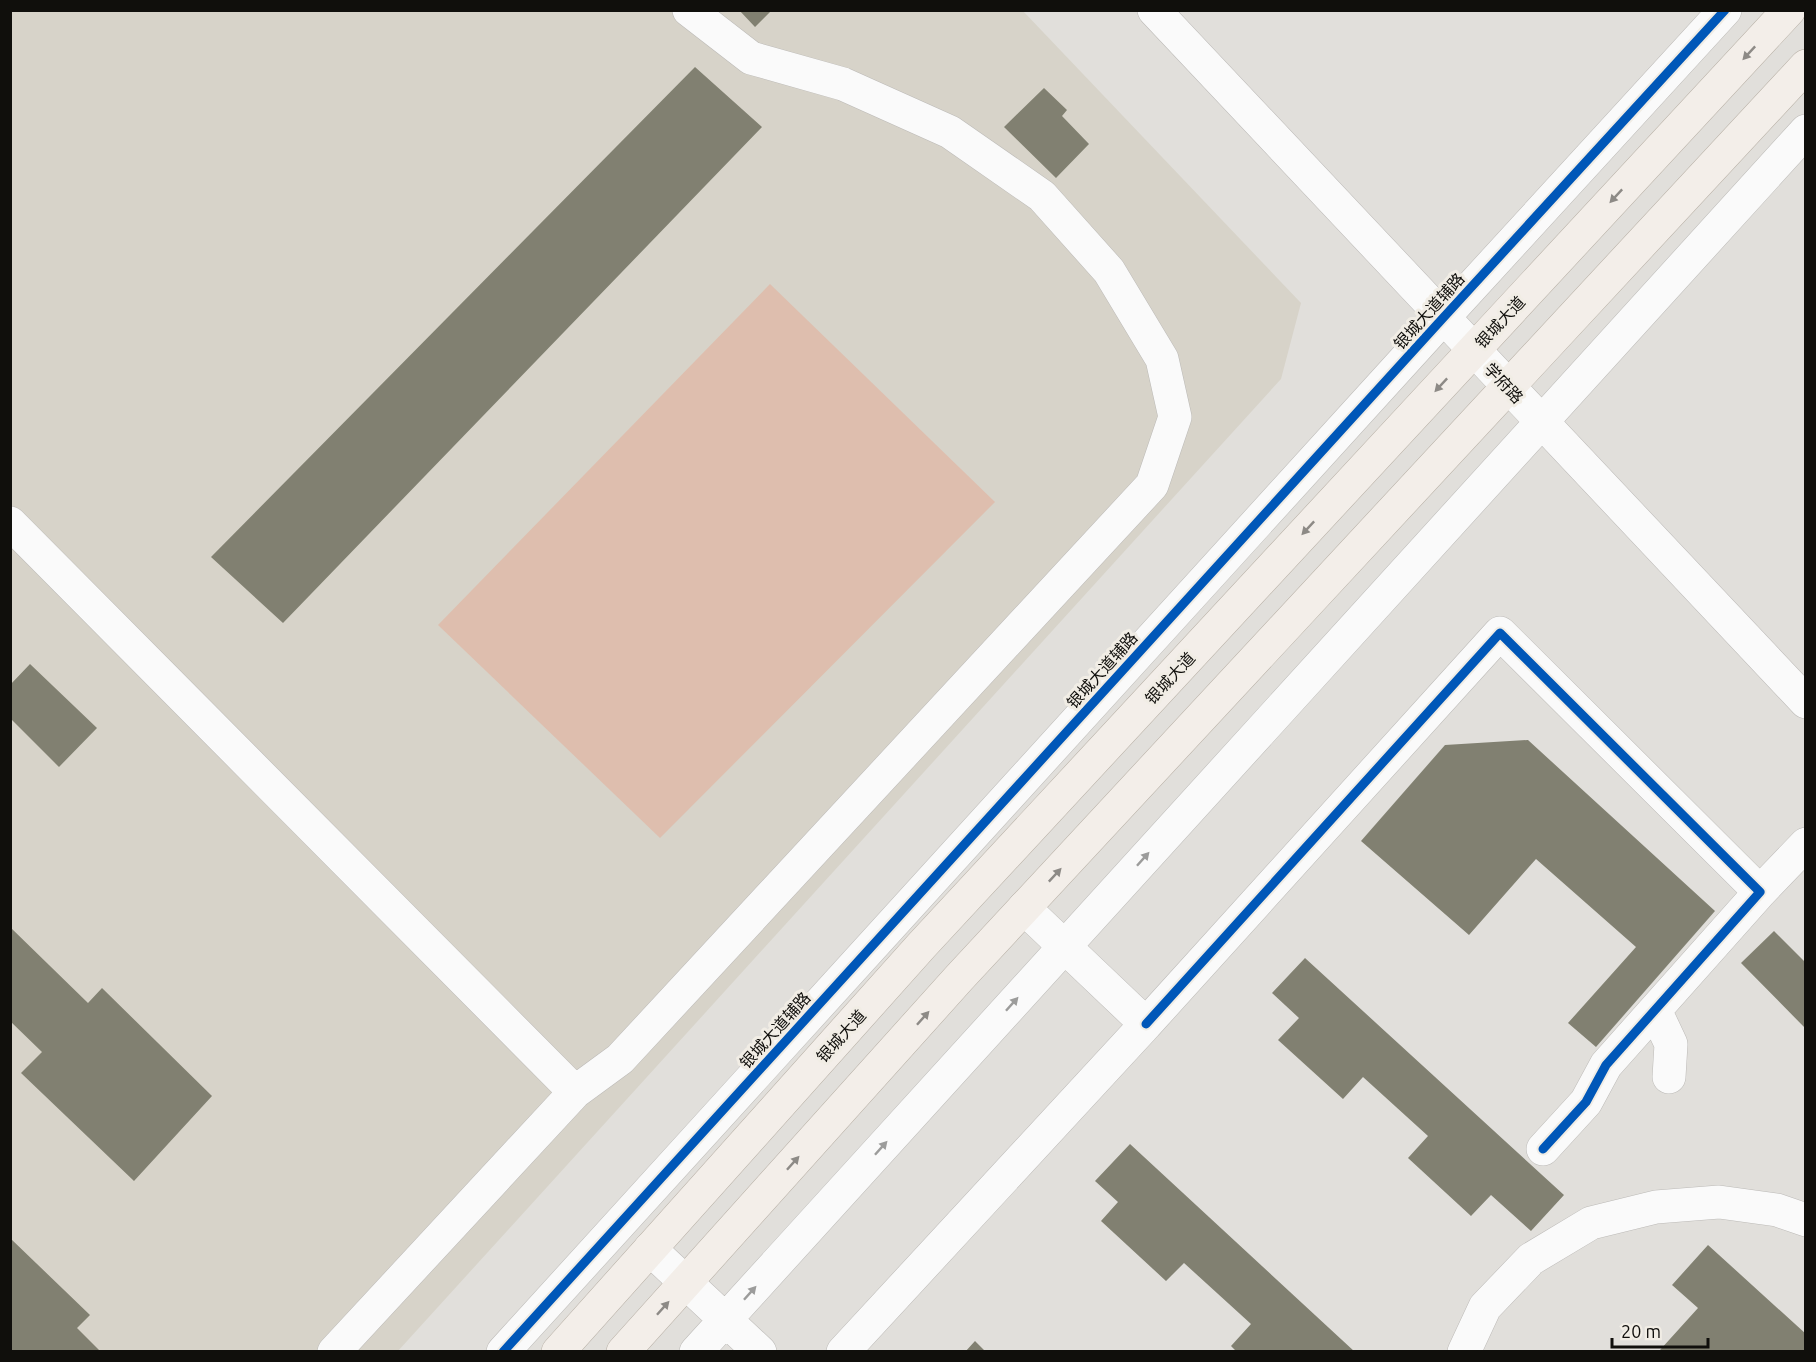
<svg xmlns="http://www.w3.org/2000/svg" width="1816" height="1362" viewBox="0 0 1816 1362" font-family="Ubuntu,'Noto Sans SC',sans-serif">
<rect width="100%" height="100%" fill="#e1dfdb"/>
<path fill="#d7d3c9" d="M10,11H1023L1301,303L1281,379L398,1351H11Z"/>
<path fill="#debeae" d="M770,284L995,502L660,838L438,625Z"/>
<path fill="#818071" d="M739,10H772L755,27Z
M695,67L762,127L283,623L211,557Z
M1044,88L1067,110L1062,116L1089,144L1056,178L1004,127Z
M30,664L97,728L59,767L10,718V685Z
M1528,740L1715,911L1596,1047L1568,1023L1636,947L1536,859L1469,935L1361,841L1445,745Z
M10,927L88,1003L102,988L212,1096L134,1181L21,1073L42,1052L10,1021Z
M1774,931L1806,963V1029L1741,963Z
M1305,958L1564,1195L1531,1231L1491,1195L1471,1216L1408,1158L1428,1136L1363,1077L1343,1099L1278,1040L1299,1018L1272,993Z
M1130,1144L1355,1352H1237L1231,1346L1251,1324L1184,1263L1166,1281L1101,1221L1118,1202L1095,1181Z
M10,1238L90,1315L77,1328L101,1352H10Z
M1708,1245L1806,1334V1348L1803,1352H1662L1660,1350L1698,1308L1672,1285Z
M975,1341L986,1352H965Z"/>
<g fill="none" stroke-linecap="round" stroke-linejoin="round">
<defs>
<path id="minor" d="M1154,10L1806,702
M10,523L575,1092
M1760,892L1806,844
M1655,1010L1671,1044L1669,1077
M1146,1024L1500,633L1760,892L1606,1065L1586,1102L1543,1149
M650,1249L760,1352
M334,1352L575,1092L620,1059L1152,485L1175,417L1162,359L1109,271L1042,196L950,132L843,84L751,58L689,10
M503,1352L1443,318L1725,10
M696,1352L1806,131
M843,1352L1146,1024L1024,908
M1464,1352L1485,1307L1531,1259L1591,1223L1656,1207L1719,1202L1777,1210L1806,1220"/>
<path id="major" d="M558,1352L922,945L1789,10
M623,1352L959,978L1806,66"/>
</defs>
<use href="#minor" stroke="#bcbab7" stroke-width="34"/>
<use href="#major" stroke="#b6aea4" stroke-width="34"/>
<use href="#minor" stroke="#fafafa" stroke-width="33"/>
<use href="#major" stroke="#f3eee9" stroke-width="33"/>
<defs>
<path id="cycleway" d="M1146,1024L1500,633L1760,892L1606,1065L1586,1102L1543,1149
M503,1352L1443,318L1725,10"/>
</defs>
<use href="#cycleway" stroke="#f1ede5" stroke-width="13"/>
<use href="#cycleway" stroke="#0057b8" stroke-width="9"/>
</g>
<defs><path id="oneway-solid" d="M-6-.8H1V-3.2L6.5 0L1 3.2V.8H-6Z" transform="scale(1.5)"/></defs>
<g fill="#8d8a86">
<use href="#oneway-solid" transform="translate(1749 53) rotate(133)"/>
<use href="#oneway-solid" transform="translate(1616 196) rotate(133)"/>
<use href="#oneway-solid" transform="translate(1441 385) rotate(133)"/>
<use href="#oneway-solid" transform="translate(1308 528) rotate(133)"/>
<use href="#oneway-solid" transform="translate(1055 875) rotate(-47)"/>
<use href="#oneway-solid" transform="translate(923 1018) rotate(-48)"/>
<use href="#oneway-solid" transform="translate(793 1163) rotate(-48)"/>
<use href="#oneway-solid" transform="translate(663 1308) rotate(-48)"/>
</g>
<g fill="#9c9c9b">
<use href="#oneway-solid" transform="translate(1143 859) rotate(-48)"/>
<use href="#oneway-solid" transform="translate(1012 1004) rotate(-48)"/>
<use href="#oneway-solid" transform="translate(881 1148) rotate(-48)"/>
<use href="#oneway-solid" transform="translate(750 1293) rotate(-48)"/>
</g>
<g text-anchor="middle" stroke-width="6" stroke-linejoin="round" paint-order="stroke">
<g font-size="16" fill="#100f0c" stroke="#f1ede5">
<text transform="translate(1429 311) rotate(-48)" y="6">银城大道辅路</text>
<text transform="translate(1500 322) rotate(-47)" y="6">银城大道</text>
<text transform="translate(1504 383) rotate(47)" y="6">学府路</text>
<text transform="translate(1102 670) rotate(-48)" y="6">银城大道辅路</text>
<text transform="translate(1170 678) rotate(-47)" y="6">银城大道</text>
<text transform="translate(775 1030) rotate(-48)" y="6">银城大道辅路</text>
<text transform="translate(841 1036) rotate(-48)" y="6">银城大道</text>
</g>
</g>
<rect width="1816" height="1362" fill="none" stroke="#100f0c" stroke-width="24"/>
<path d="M1612 1338v9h96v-9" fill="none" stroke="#100f0c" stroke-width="3"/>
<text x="1621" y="1338" font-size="18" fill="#100f0c" stroke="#f1ede5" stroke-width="4.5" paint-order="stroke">20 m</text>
</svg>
